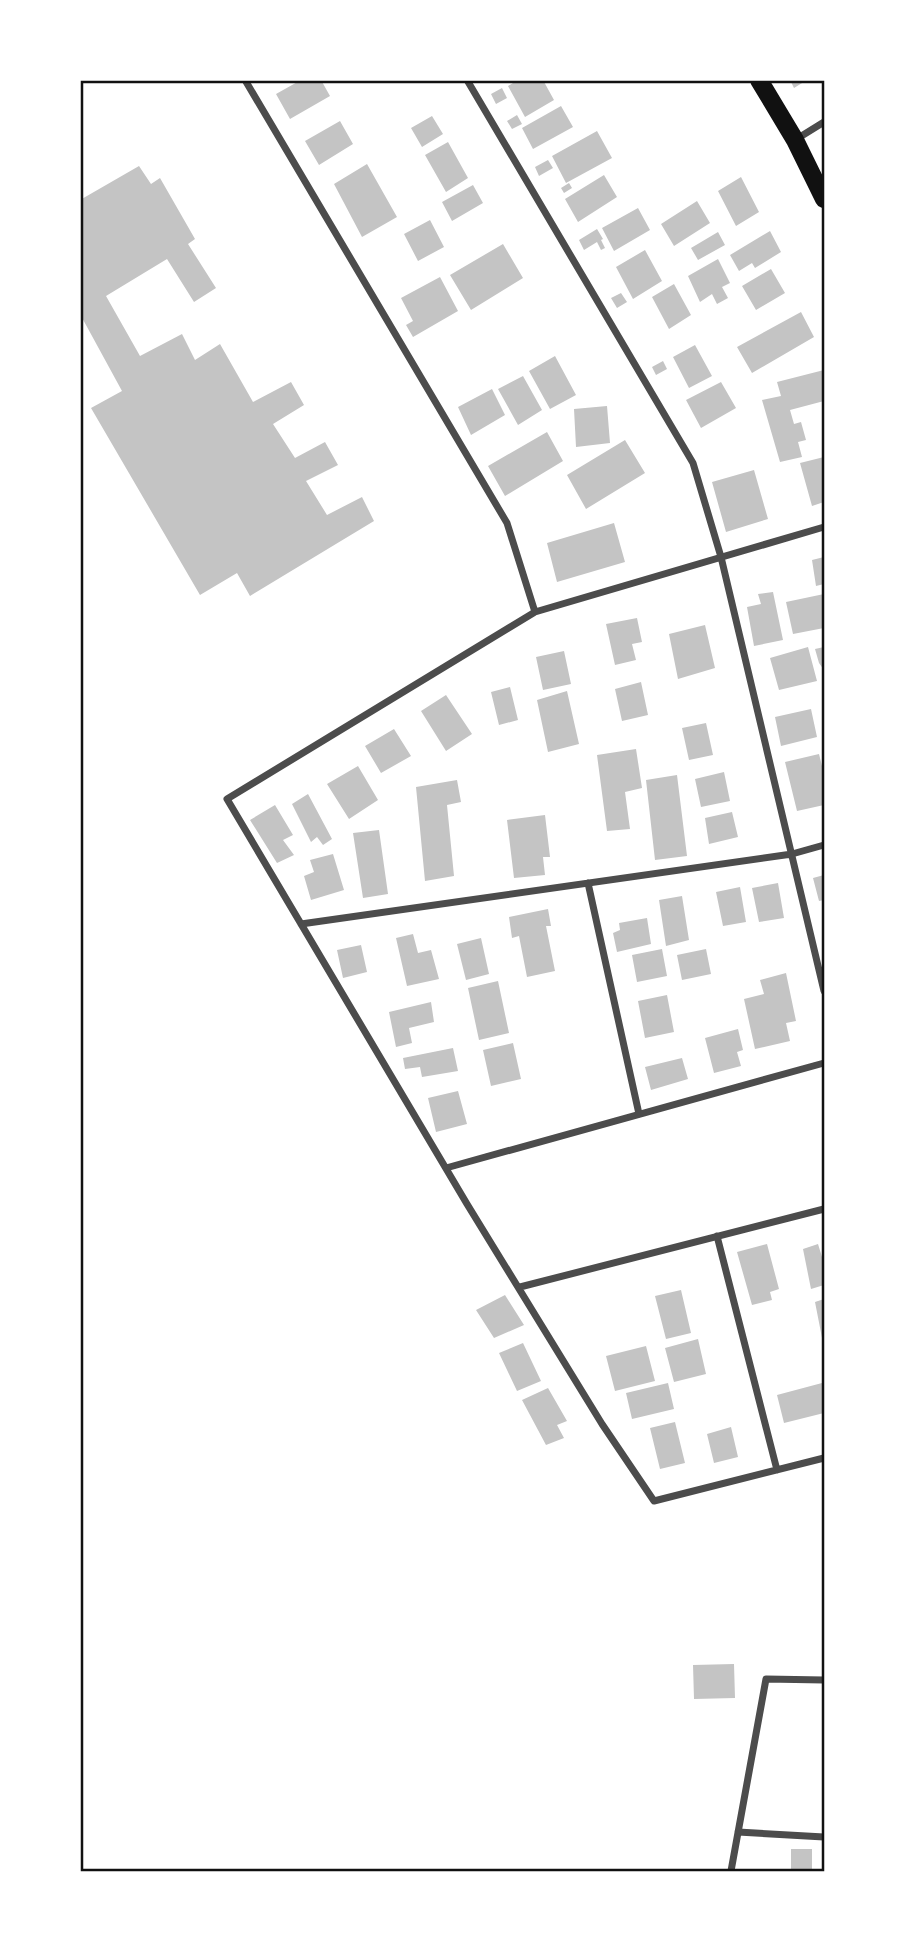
<svg xmlns="http://www.w3.org/2000/svg" width="905" height="1952" viewBox="0 0 905 1952" font-family="Montserrat,sans-serif">
<rect width="100%" height="100%" fill="#fff"/>
<path fill="#c4c4c4" d="M301,80H321L330,96L290,119L276,94Z
M518,80H543L554,100L525,117L508,86Z
M790,80H807L794,88Z
M502,88L507,98L496,104L491,94Z
M561,106L573,127L533,149L522,128Z
M517,115L522,124L512,129L507,121Z
M432,116L443,134L422,147L411,128Z
M340,121L353,144L319,165L305,141Z
M597,131L612,158L566,183L552,156Z
M448,142L468,178L446,192L425,155Z
M548,160L553,168L539,176L535,167Z
M367,164L397,217L362,237L334,184Z
M139,166L151,184L160,178L195,239L188,244L216,288L194,302L167,259L106,296L140,356L182,334L195,360L220,344L253,402L291,382L304,405L273,424L295,458L325,442L338,465L306,481L327,515L362,497L374,521L250,596L237,573L200,595L91,408L122,391L80,314V200Z
M604,175L617,197L578,222L565,199Z
M741,177L759,212L736,226L718,191Z
M569,183L572,188L564,193L561,188Z
M473,185L483,203L452,221L442,202Z
M697,201L710,223L674,246L661,224Z
M638,208L650,230L614,251L602,228Z
M430,220L444,247L418,261L404,234Z
M597,229L603,239L601,240L605,248L601,250L597,242L584,250L579,240Z
M770,231L781,252L755,268L752,263L739,271L730,255Z
M718,232L725,245L698,260L691,248Z
M503,244L523,278L471,310L450,275Z
M645,250L662,281L633,299L616,267Z
M718,259L730,283L722,287L728,298L717,304L712,294L700,302L688,276Z
M771,269L785,293L756,310L742,286Z
M440,277L458,311L413,337L406,325L413,321L401,298Z
M674,284L691,315L669,329L652,297Z
M621,293L627,302L617,308L611,298Z
M801,312L814,337L752,373L737,347Z
M695,345L712,376L689,388L673,357Z
M555,356L576,395L550,409L529,371Z
M663,361L667,369L656,375L652,367Z
M824,370V401L790,410L794,424L801,422L806,440L798,442L802,457L780,462L762,400L781,396L777,382Z
M523,376L542,410L518,425L498,389Z
M721,382L736,408L701,428L686,400Z
M492,389L505,415L471,435L458,407Z
M607,406L610,443L576,447L574,409Z
M547,432L563,461L505,496L488,466Z
M625,440L645,473L586,509L567,475Z
M824,457V502L812,506L800,463Z
M754,470L768,519L726,532L712,482Z
M614,523L625,562L557,582L547,543Z
M824,557V584L816,586L812,560Z
M773,592L783,640L754,646L747,607L761,604L758,594Z
M824,594V628L793,634L786,602Z
M637,618L642,642L632,644L636,660L615,665L606,624Z
M705,625L715,668L678,679L669,634Z
M808,647L817,681L779,690L770,658Z
M824,647V670L819,663L815,649Z
M564,651L571,684L543,690L536,657Z
M641,682L648,715L622,721L615,689Z
M510,687L518,720L499,725L491,692Z
M567,691L579,744L548,752L537,700Z
M446,695L472,734L446,751L421,711Z
M811,709L817,737L781,746L775,717Z
M706,723L713,755L689,760L682,728Z
M394,729L411,756L381,773L365,746Z
M636,749L642,788L625,792L630,829L607,831L597,755Z
M819,754L824,774V805L797,811L785,762Z
M358,766L378,800L349,819L327,784Z
M724,772L730,801L701,807L695,779Z
M677,775L687,856L655,860L646,780Z
M457,780L461,802L447,805L454,876L425,881L416,787Z
M308,794L332,839L323,845L317,837L311,842L292,804Z
M275,805L293,835L283,840L294,855L277,863L250,820Z
M732,812L738,837L709,844L705,818Z
M545,815L550,857H543L545,875L514,878L507,820Z
M379,830L388,894L363,898L353,833Z
M333,854L344,890L311,900L304,876L314,872L310,860Z
M824,875V900L819,901L813,878Z
M778,883L784,918L759,922L752,888Z
M740,887L746,922L723,926L716,892Z
M682,896L689,940L666,946L659,900Z
M548,909L551,926H546L555,971L527,977L519,936L512,938L509,917Z
M647,918L651,944L617,952L613,933L620,930L619,923Z
M413,934L418,953L431,950L439,979L407,986L396,938Z
M481,938L489,974L466,980L457,944Z
M361,945L367,972L343,978L337,950Z
M662,949L667,976L637,982L632,955Z
M706,949L711,974L682,980L677,955Z
M786,973L796,1021L786,1023L790,1041L755,1049L744,999L764,994L760,980Z
M498,981L509,1033L479,1040L468,988Z
M667,995L674,1032L645,1038L638,1001Z
M431,1002L434,1022L409,1028L412,1043L396,1047L389,1012Z
M738,1029L743,1050L737,1052L741,1066L714,1073L705,1038Z
M513,1043L521,1079L491,1086L483,1050Z
M453,1048L458,1071L422,1077L420,1067L405,1069L403,1058Z
M682,1058L688,1079L651,1090L645,1067Z
M458,1091L467,1124L436,1132L428,1098Z
M767,1244L779,1289L770,1292L772,1300L752,1305L737,1252Z
M818,1244L822,1257H824V1285L811,1289L803,1249Z
M681,1290L691,1333L666,1339L655,1296Z
M505,1295L524,1325L494,1338L476,1310Z
M824,1299V1343H823L815,1302Z
M698,1339L706,1374L674,1382L665,1348Z
M523,1343L541,1381L517,1391L499,1353Z
M646,1346L655,1381L615,1391L606,1356Z
M668,1383L674,1409L632,1419L626,1393Z
M822,1383L824,1394V1413L784,1423L777,1395Z
M548,1388L567,1421L557,1425L564,1438L546,1445L522,1400Z
M675,1422L685,1463L660,1469L650,1428Z
M731,1427L738,1457L714,1463L707,1434Z
M734,1664L735,1698L694,1699L693,1665Z
M791,1849H812V1871H791Z"/>
<g fill="none" stroke-linecap="round" stroke-linejoin="round">
<path stroke="#4c4c4c" stroke-width="7" d="M245,80L507,523L535,612
M467,80L693,463L721,557L824,991
M795,140L824,122
M824,527L535,612L227,799L467,1204L602,1424L654,1501L824,1458
M588,883L639,1114
M301,924L792,854L824,845
M446,1168L824,1063
M717,1236L777,1470
M520,1287L824,1209
M738,1832L824,1837
M731,1871L766,1679L824,1680"/>
<path stroke="#111" stroke-width="18" d="M759,80L795,140L824,199"/>
</g>
<rect width="905" height="1952" fill="none" stroke="#ffffff" stroke-width="164"/>
<rect x="82" y="82" width="741" height="1788" fill="none" stroke="#111" stroke-width="2.5"/>
</svg>
